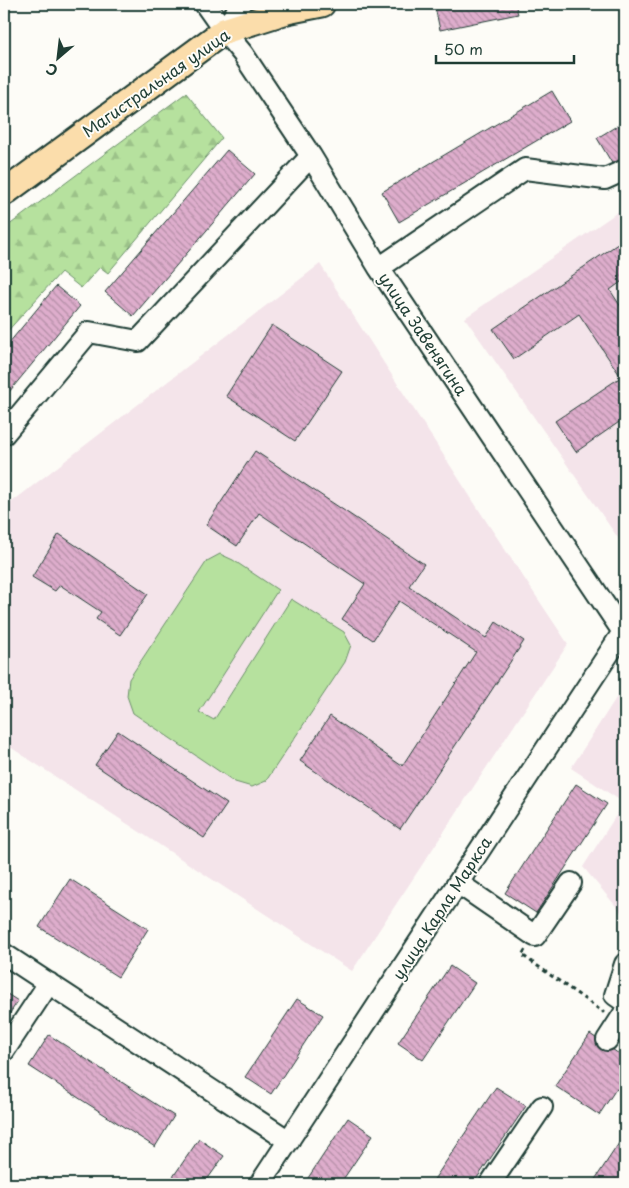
<svg xmlns="http://www.w3.org/2000/svg" width="629" height="1188" viewBox="0 0 629 1188" font-family="'Playpen Sans',sans-serif">
<defs>
<pattern id="forest-firs" width="22" height="20" patternUnits="userSpaceOnUse" patternTransform="scale(1.25)"><rect width="22" height="20" fill="#b6e19e"/><path d="M5 1l3.5 6h-7zM16 11l3.5 6h-7z" fill="#9cc289"/></pattern>
<pattern id="building-back-hatch" width="6" height="6" patternUnits="userSpaceOnUse" patternTransform="scale(1.25)"><rect width="6" height="6" fill="#deadcc"/><path d="M-1 5l2 2M0 0l6 6M5-1l2 2" fill="none" stroke="#b38ea6"/></pattern>
</defs>
<rect width="100%" height="100%" fill="#fdfcf7"/>
<filter id="ink" filterUnits="userSpaceOnUse"><feTurbulence type="fractalNoise" baseFrequency=".02" numOctaves="2"/><feDisplacementMap in="SourceGraphic" scale="10" xChannelSelector="R" yChannelSelector="G"/><feConvolveMatrix kernelMatrix="1 2 1 2 8 2 1 2 1" color-interpolation-filters="sRGB"/></filter>
<g filter="url(#ink)">
<path fill="#f4e4ea" d="M625,207V548L465,318Z
M320,264L488,524L568,644L352,971L4,743V508Z
M625,684V917L583,867L624,803L571,768Z"/>
<path fill="url(#forest-firs)" stroke="#6a8f69" d="M186,93L222,138L108,273L100,267L81,288L61,272L4,335V229Z"/>
<path fill="#b6e19e" stroke="#6a8f69" d="M220,554L233,560L278,590L199,712L214,720L291,599L344,632L351,645L345,662L266,781L252,787L235,782L133,713L127,696L129,679L207,561Z"/>
<path fill="url(#building-back-hatch)" stroke="#1f3d34" d="M452,4H515L518,14L440,30L435,7Z
M552,91L570,121L399,222L382,192Z
M625,121V164L616,170L597,138Z
M227,150L255,174L133,316L105,292Z
M625,239V279L610,290L625,313V418L576,452L555,421L621,377L579,314L514,359L493,329Z
M56,286L80,306L4,398V349Z
M272,325L342,371L295,441L226,396Z
M255,451L424,564L409,586L486,638L496,622L524,641L430,784L400,829L300,761L330,716L402,766L476,652L399,601L373,640L342,619L365,584L259,513L237,546L206,525Z
M59,534L148,594L120,635L96,619L101,612L60,585L55,591L32,577Z
M118,731L227,804L204,838L95,765Z
M576,784L607,804L536,913L505,893Z
M70,879L148,929L118,977L39,927Z
M450,966L475,983L423,1060L398,1043Z
M4,992L18,1001L4,1022Z
M297,999L323,1015L271,1094L245,1077Z
M590,1034L625,1058V1095L616,1089L599,1115L555,1086Z
M49,1035L174,1116L155,1147L29,1066Z
M496,1087L526,1106L473,1184H431Z
M348,1118L373,1135L340,1184H304Z
M625,1134V1184H592Z
M199,1139L224,1156L204,1184H168Z"/>
<g fill="none" stroke-linecap="round" stroke-linejoin="round">
<defs>
<path id="minor" d="M205,4L224,31L243,54L311,156L379,268L625,635
M224,31L241,4
M379,268L525,169L605,179L625,170
M4,434L89,332L138,341L311,156
M458,883L535,936L571,883
M4,954L289,1141
M625,964L615,995L625,1002
M607,1040L625,1012
M4,1051L49,983
M260,1184L623,632
M490,1184L542,1107"/>
<path id="major" d="M4,193L224,31L287,11L322,4"/>
</defs>
<use href="#minor" stroke="#1f3d34" stroke-width="24"/>
<use href="#major" stroke="#1f3d34" stroke-width="29"/>
<path stroke="#1f3d34" stroke-width="3" stroke-dasharray="4 4" stroke-linecap="butt" d="M525,950L522,955L603,1012V1011"/>
<use href="#minor" stroke="#fdfcf7" stroke-width="20"/>
<use href="#major" stroke="#fbddab" stroke-width="25"/>
</g>
</g>
<g text-anchor="middle" stroke-width="4" stroke-linejoin="round" paint-order="stroke">
<g font-size="16" fill="#1f3d34" stroke="#fdfcf7">
<text transform="translate(156 83) rotate(-35)" y="6">Магистральная улица</text>
<text transform="translate(423 334) rotate(56)" y="6">улица Завенягина</text>
<text transform="translate(442 908) rotate(-57)" y="6">улица Карла Маркса</text>
</g>
</g>
<rect width="629" height="1188" fill="none" stroke="#fdfcf7" stroke-width="20"/>
<rect x="10" y="10" width="609" height="1168" fill="none" stroke="#1f3d34" stroke-width="2" filter="url(#ink)"/>
<g transform="translate(58 58) rotate(208)" stroke="#fdfcf7" stroke-width="4" paint-order="stroke">
<path d="M0-4L9 19L0 12L-9 19Z" fill="#1f3d34"/>
<text y="-8" font-size="14" font-weight="bold" text-anchor="middle" fill="#1f3d34">С</text>
</g>
<path d="M436 55v8h138v-8" fill="none" stroke="#1f3d34" stroke-width="2.5"/>
<text x="444" y="55" font-size="15" fill="#1f3d34" stroke="#fdfcf7" stroke-width="4" paint-order="stroke">50 m</text>
</svg>
